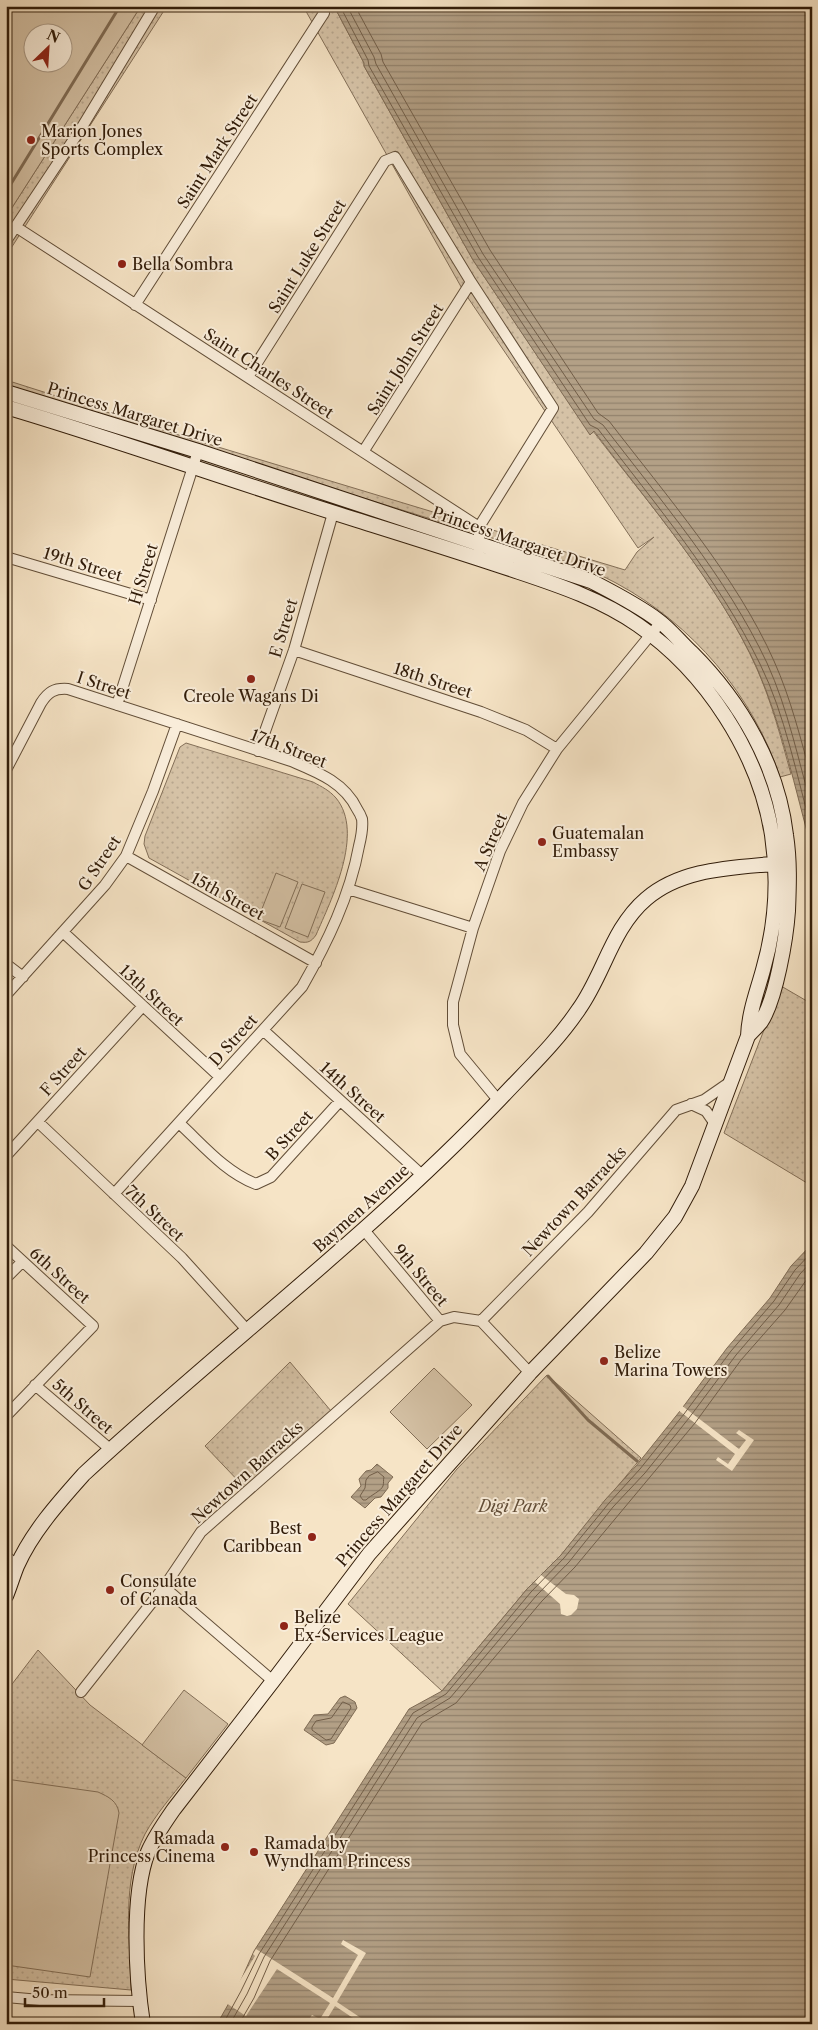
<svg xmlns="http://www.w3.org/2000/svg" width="818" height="2030" viewBox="0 0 818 2030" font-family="'Libre Caslon Text',serif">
<defs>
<pattern id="grass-dots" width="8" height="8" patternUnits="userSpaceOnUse" patternTransform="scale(1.25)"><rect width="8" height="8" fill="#d5c2a6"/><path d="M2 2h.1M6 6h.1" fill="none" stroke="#b7a68e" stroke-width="1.8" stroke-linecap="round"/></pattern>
<pattern id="water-rules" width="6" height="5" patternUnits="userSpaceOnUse" patternTransform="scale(1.25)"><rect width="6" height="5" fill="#b3a086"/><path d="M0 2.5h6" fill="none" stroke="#92826c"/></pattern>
</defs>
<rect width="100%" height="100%" fill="#f6e4c6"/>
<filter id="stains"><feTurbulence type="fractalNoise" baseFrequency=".004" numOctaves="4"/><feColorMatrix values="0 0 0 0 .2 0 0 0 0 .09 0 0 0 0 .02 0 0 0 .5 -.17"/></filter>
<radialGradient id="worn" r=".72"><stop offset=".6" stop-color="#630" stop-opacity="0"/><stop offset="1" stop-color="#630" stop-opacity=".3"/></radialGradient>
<path fill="url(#grass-dots)" stroke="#836f58" d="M141,6H167L6,256V217Z
M303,6H334L364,63V66L473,260L590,434L593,431C649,504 720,585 757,669C772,703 781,738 791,774L780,777C753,695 692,624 616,583C590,569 562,560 534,551L6,387V380L185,437L625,570L637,552L654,537L638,548L464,292Z
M186,743L313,782C322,787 329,790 336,798C365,833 331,900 316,935C311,942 308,943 300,942L149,858L144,844L145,836L180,747Z
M781,986L812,1004V1186L724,1133Z
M290,1362L331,1411L244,1487L205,1446Z
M547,1375L641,1458L561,1555L527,1589L442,1691L348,1604L457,1469Z
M38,1650L90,1705L186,1778C172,1796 156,1814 145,1834C121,1882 130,1938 131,1990L6,1979V1692Z"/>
<path fill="#d5c2a6" stroke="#836f58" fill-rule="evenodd" d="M6,6H141L6,217ZM62,32V62H32V32Z
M276,873L298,882L280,927L258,919Z
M302,884L325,892L308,937L285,928Z
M434,1368L472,1405L427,1449L390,1412Z
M184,1690L228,1724L186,1778L142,1745Z
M6,1779L98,1792C109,1797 117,1801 119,1813L90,1977L6,1965Z"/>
<path fill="url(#water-rules)" stroke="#7f6b54" d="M334,6H812V850C795,789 782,725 757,668C719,585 649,504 594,431L590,435L473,260L364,66V63Z
M812,1244V2024H217L237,1989L254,1951L409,1709L442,1691L527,1589L561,1555L605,1500L636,1466L680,1411L727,1348L770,1298L791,1266Z
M377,1464L393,1477L388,1483V1488L381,1497L375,1498L365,1508L351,1497L361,1486L359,1479L366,1471L371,1470Z
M345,1696L355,1702L357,1708L334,1743L326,1745L304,1730L314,1715L328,1714L340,1698Z"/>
<path fill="#f6e4c6" d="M681,1405L739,1449L746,1440L736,1433L739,1430L754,1440L732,1471L716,1460L718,1457L728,1464L735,1454L678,1410Z
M541,1575L566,1594L574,1595L579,1599L577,1609L571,1615L567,1616L561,1614L560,1604L535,1582Z
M343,1940L366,1953L337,2002L370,2024H362L335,2006L324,2024H317L309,2019L312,2015L320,2019L330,2003L277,1969L246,2016L226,2003L255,1956L253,1954L256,1949L333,1998L358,1955L341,1944Z"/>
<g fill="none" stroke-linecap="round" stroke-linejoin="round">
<path stroke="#725e48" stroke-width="1" d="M340,6L368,60L369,66L478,257L590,425L598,429C656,505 718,578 760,664C785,714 797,777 812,831
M347,6L374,57L376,64L483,254L594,419L603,425C661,501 726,576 767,663C788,709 798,759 812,808
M355,6L381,54L383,62L490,250L598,413L609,421C665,494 737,577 774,661C791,699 801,740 812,780
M378,1472L384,1477C383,1480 384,1483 383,1486C381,1491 371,1495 366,1500H363L360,1496L365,1488L366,1480L369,1476Z
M343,1702L350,1705L351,1708L331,1739L326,1740L312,1730V1727L316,1721L331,1718Z
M223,2024L241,1991L259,1954L413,1713L446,1694L531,1592L564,1558L609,1503L640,1469L684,1414L731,1351L774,1301L795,1270L812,1252
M230,2024L247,1994L264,1957L417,1718L450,1698L536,1596L569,1562L613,1507L645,1473L689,1418L736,1355L779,1305L800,1274L812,1261
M239,2024L254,1998L270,1961L422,1723L456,1703L542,1601L575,1567L695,1423L741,1360L785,1310L812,1272"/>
<path stroke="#7f6b54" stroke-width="3" d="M6,192L120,6
M548,1376L588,1420L637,1461"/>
<defs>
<path id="street" d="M16,227L479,527V550
M6,241L82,127L155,6
M135,305L324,13
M248,377L385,161L395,157L471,282L553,408L479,527
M363,452L471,282
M6,557L151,600
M294,650L481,712L526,730L557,749
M117,705L198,451
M258,751L294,650L333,513
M6,770L41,703C48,692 54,688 68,689L291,761C317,772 344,782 357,809C359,812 361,816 362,819C363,827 361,838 359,846C350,896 327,943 302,987L114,1194
M126,856L316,963
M348,889L473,928
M64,933L220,1077
M6,964L23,977
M6,995L105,885L126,856L153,791L177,724
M263,1030L423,1176
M498,1100L460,1054L453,1025V1002L473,928L500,851L523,803L557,749L661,622
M691,1104L706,1111L715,1124
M38,1122L182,1258L248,1331
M179,1123C203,1145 225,1172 256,1184L271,1177L340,1101
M6,1156L142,1007
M364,1230L440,1321
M6,1246L93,1326L6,1416
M6,1278L22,1262
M481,1321L588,1212L676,1110L704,1100L730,1082
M35,1385L110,1449
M6,1556L17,1566
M164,1587L273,1681
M81,1692L164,1587L201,1532L440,1321L454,1317L481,1321L530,1373
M6,1997L40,2000L140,2001"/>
<path id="secondary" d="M6,392L198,451L591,581C614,593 638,605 659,621C671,630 681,643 692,653C741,702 778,766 786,835C790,861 789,886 788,911C786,939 776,999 761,1022C757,1027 752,1031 748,1036
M6,407C124,442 240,484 357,520C411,537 466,554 519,572C561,586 602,600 638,625C706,672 759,753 772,835C779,881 776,925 763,970C757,992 749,1012 748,1036L692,1186L675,1217L646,1253L530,1373L369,1554L273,1681L174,1809C165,1822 155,1836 148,1852C131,1895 136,1978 143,2024
M6,1596C10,1586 13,1576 17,1566C32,1532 59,1502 84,1474C221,1347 371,1234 500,1099C527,1070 557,1042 579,1009C604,974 612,928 646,899C683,867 736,868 782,863"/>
</defs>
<use href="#street" stroke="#624e38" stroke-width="12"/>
<use href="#secondary" stroke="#311c09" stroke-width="16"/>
<use href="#street" stroke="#f9edda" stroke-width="10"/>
<use href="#secondary" stroke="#f9edda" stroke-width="14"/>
</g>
<g fill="#8f2418" stroke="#f9edda" stroke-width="2">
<circle cx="31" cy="140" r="5"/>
<circle cx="122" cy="264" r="5"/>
<circle cx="251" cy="679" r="5"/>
<circle cx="542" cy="842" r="5"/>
<circle cx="604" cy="1361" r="5"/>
<circle cx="312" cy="1537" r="5"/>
<circle cx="110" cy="1590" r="5"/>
<circle cx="284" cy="1626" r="5"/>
<circle cx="225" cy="1847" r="5"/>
<circle cx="254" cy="1852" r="5"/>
</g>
<g text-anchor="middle" stroke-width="4" stroke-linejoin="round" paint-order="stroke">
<g font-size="16" fill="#311c09" stroke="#f9edda" text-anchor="start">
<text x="41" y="137">Marion Jones<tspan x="41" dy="18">Sports Complex</tspan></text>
<text x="132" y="270">Bella Sombra</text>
<text x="251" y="702" text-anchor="middle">Creole Wagans Di</text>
<text x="552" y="839">Guatemalan<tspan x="552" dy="18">Embassy</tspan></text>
<text x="614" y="1358">Belize<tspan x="614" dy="18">Marina Towers</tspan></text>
<text x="302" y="1534" text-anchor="end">Best<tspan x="302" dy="18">Caribbean</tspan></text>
<text x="120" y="1587">Consulate<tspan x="120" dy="18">of Canada</tspan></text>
<text x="294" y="1623">Belize<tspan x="294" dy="18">Ex-Services League</tspan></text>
<text x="215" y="1844" text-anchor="end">Ramada<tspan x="215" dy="18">Princess Cinema</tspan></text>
<text x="264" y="1849">Ramada by<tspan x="264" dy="18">Wyndham Princess</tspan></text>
</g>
<g font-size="16" fill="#311c09" stroke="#f9edda">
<text transform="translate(217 151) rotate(-57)" y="6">Saint Mark Street</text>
<text transform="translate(307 256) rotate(-58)" y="6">Saint Luke Street</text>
<text transform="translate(405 359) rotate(-58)" y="6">Saint John Street</text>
<text transform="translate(269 373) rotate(33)" y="6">Saint Charles Street</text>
<text transform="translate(135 414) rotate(17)" y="6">Princess Margaret Drive</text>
<text transform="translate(519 541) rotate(19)" y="6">Princess Margaret Drive</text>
<text transform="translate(83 564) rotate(17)" y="6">19th Street</text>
<text transform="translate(143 574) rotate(-73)" y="6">H Street</text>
<text transform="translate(283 628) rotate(-73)" y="6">E Street</text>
<text transform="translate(433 680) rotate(18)" y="6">18th Street</text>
<text transform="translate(104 685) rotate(18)" y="6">I Street</text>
<text transform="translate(289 748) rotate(21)" y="6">17th Street</text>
<text transform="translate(490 842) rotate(-67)" y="6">A Street</text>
<text transform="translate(99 863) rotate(-56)" y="6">G Street</text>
<text transform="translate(228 896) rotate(29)" y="6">15th Street</text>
<text transform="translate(152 995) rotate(43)" y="6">13th Street</text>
<text transform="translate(233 1040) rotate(-48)" y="6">D Street</text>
<text transform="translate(63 1071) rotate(-48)" y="6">F Street</text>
<text transform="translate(353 1092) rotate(42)" y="6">14th Street</text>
<text transform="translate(289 1135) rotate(-48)" y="6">B Street</text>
<text transform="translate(574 1201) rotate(-47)" y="6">Newtown Barracks</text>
<text transform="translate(361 1208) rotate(-42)" y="6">Baymen Avenue</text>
<text transform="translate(155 1213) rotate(43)" y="6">7th Street</text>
<text transform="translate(60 1275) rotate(42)" y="6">6th Street</text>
<text transform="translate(421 1275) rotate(50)" y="6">9th Street</text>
<text transform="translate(83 1406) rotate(41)" y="6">5th Street</text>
<text transform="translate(247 1472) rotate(-42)" y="6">Newtown Barracks</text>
<text transform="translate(399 1495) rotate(-49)" y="6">Princess Margaret Drive</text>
</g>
<g font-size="16" font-style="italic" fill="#624e38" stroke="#f9edda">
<text x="513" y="1512">Digi Park</text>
</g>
</g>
<rect width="818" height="2030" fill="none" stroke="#f6e4c6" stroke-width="25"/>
<rect x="8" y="8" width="803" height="2015" fill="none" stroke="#311c09" stroke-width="2.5"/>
<rect x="12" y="12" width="793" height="2005" fill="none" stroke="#311c09"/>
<g transform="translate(48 48) rotate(25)"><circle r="24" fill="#f9edda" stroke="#a99986"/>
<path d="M0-4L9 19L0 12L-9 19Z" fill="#8f2418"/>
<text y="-8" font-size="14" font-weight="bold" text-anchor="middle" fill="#311c09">N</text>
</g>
<path d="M25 1998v8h79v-8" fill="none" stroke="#311c09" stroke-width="2.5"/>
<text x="32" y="1998" font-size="15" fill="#311c09" stroke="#f9edda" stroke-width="4" paint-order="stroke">50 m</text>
<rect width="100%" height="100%" filter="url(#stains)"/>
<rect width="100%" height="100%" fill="url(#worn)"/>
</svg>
